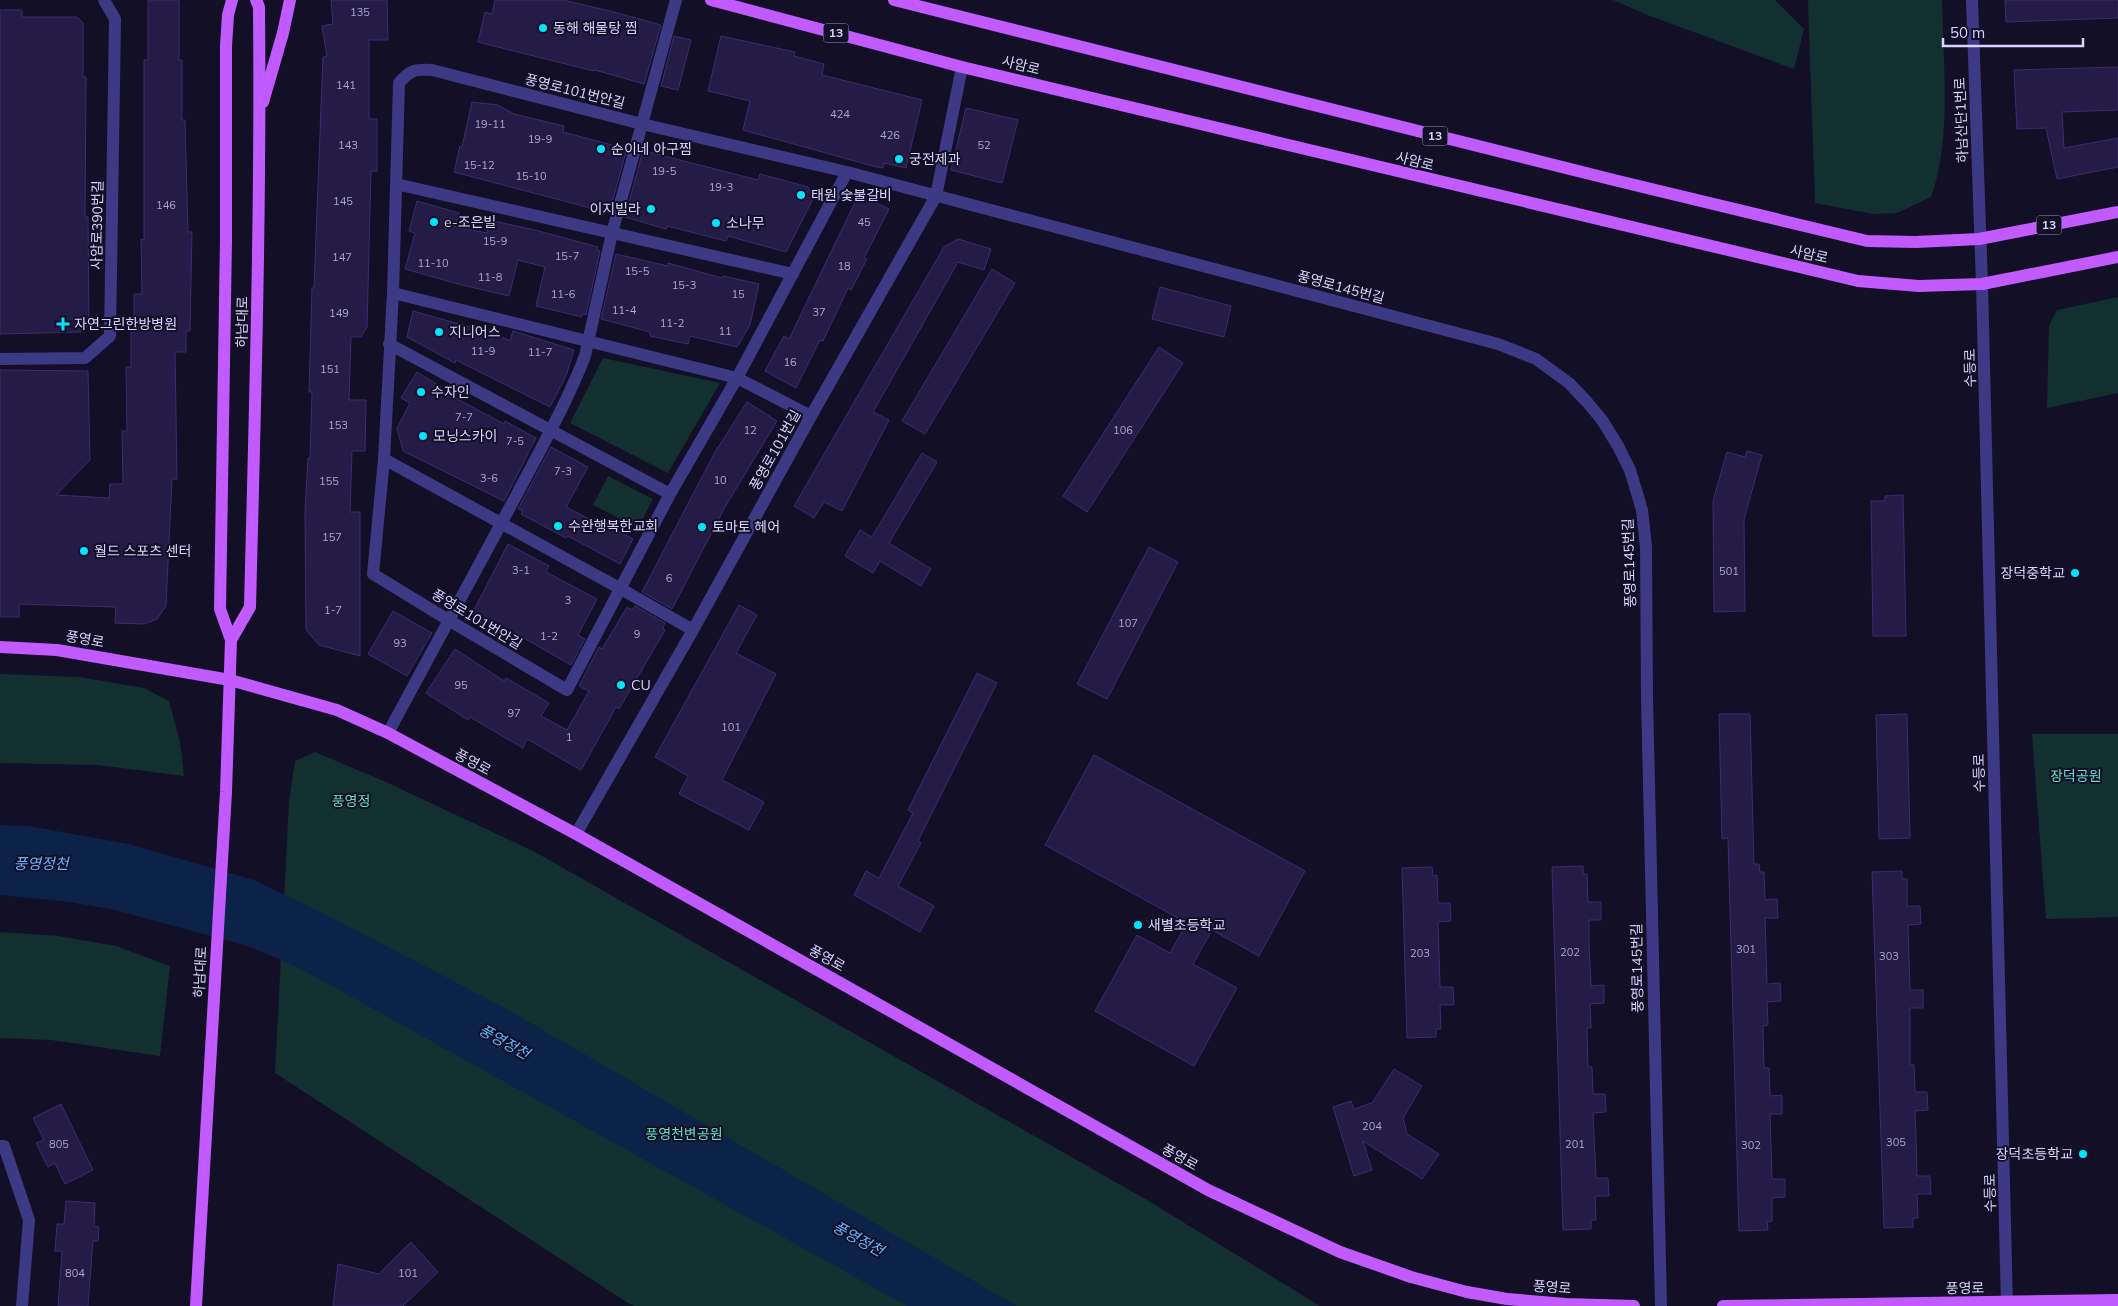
<svg xmlns="http://www.w3.org/2000/svg" width="2118" height="1306" viewBox="0 0 2118 1306" font-family="Mulish,'Noto Sans KR',sans-serif">
<rect width="100%" height="100%" fill="#130f26"/>
<path fill="#12302f" d="M1613,0H1775L1804,29L1794,69L1650,16Z
M1808,0H1942C1943,61 1952,140 1931,197L1897,213L1873,214L1815,203Z
M2118,297V393L2047,408L2049,326L2057,310Z
M603,358L720,383L668,473L570,423Z
M608,476L653,499L638,528L593,505Z
M0,674L79,677L144,688L169,701L180,742L184,776L98,765L0,763Z
M2032,734H2118V917L2046,919Z
M315,752L386,782L535,852L1147,1200L1320,1306H634L628,1303L275,1073L289,802L295,761Z
M0,932L58,936L116,946L170,966L160,1056L51,1040L0,1038Z"/>
<path fill="#0c2248" d="M0,825L28,826L129,844L254,880L317,910L505,1008L1017,1306H907L343,992L297,967L248,946L111,909L62,901L0,895Z"/>
<path fill="#241b47" stroke="#3b2d73" d="M148,0H179V60H182V120H185L188,232H192L190,331H186V352H175L177,479H172L166,606L157,619L144,624L115,623L116,607L19,604V617H0V370L88,371L90,460L56,495L109,498L110,484H123L122,431H127L126,367H131V324H134V294H142L141,239L144,240V60H148Z
M331,0H387L388,40H369V119H377V171H371L367,327L361,337H351L349,400H366L365,451H352L350,512H360V656L319,645L306,630L305,511L308,458H310L312,392H309L312,288H314L323,57L327,56L322,26L333,24Z
M495,0H563L614,12L661,25L644,84L595,70L594,71L478,42L485,12L492,14Z
M2005,0H2118V18L2006,22Z
M0,10H22V17H77L83,23V77H86L85,217H88L89,325L81,332L0,334Z
M674,36L691,40L678,90L661,86Z
M721,36L795,52L794,56L824,64L822,75L922,100L906,168L884,163L883,168L873,166L743,130L750,101L708,91Z
M2118,67V110L2062,112L2064,148L2118,138V167L2057,179L2046,128L2017,129L2014,70Z
M472,102L498,105L514,114L564,126L563,132L627,149L609,213L454,172L460,146L462,147Z
M966,108L1018,120L1002,183L951,170Z
M645,151L758,180L760,174L808,187L814,197L786,252L728,236L726,241L667,226L666,229L625,217L642,154H644Z
M859,194L889,209L864,258L867,259L851,290L848,288L823,341L820,340L796,388L765,371L784,336L789,339Z
M417,201L459,213L455,227L487,233L489,220L535,230L598,247L597,250L600,251L586,315L582,314V317L536,306L545,267L518,260L509,296L458,284L405,269L415,233L409,231Z
M958,239L991,249L984,270L958,262L873,412L889,420L842,511L824,502L814,518L794,506L944,247Z
M616,254L668,266V263L722,278L723,276L759,284L750,325L737,347L690,336L688,344L650,336V332L601,319Z
M992,269L1015,283L925,434L902,421Z
M1160,287L1231,306L1224,337L1152,319Z
M413,311L477,329L479,325L510,341L513,331L574,350L566,376L550,407L456,360L455,363L407,337Z
M1159,347L1183,363L1087,512L1063,496Z
M417,372L441,387L439,389L504,424L505,421L536,438L504,501L403,451L397,428L410,403L401,398Z
M747,402L777,421L725,507L672,609L642,592L715,452Z
M551,447L588,467L566,507L593,521L595,518L633,539L620,564L568,536L566,538L521,514L523,511L518,509Z
M1747,451L1762,455L1744,519L1745,611L1714,612L1713,501L1727,452L1745,457Z
M922,453L937,462L889,543L931,569L921,586L880,561L873,573L845,556L860,530L872,537Z
M1903,495L1906,636H1873L1871,501H1885V496Z
M508,544L549,566L546,572L597,599L578,635L585,639L571,665L515,633L513,636L472,614Z
M1149,547L1178,562L1107,699L1077,684Z
M739,605L757,615L736,653L776,674L722,780L764,802L749,830L679,794L688,776L655,757Z
M635,606L665,623L663,628L665,630L619,709L616,707L581,770L527,739L523,748L470,717L468,720L426,693L455,649L504,681L506,678L549,703L541,716L567,730L589,691L579,686L599,647L602,649L627,607L632,610Z
M393,611L432,633L407,676L368,654Z
M977,673L997,683L918,841L921,843L898,886L934,906L920,932L854,895L866,871L879,878L913,813L908,810Z
M1719,714H1750L1754,864H1759L1760,872H1764L1765,900L1777,899L1778,918H1765L1767,984L1780,983L1781,1001L1767,1002L1768,1025L1763,1026L1764,1068H1769L1770,1096L1782,1095V1114H1770L1772,1179H1785V1197L1772,1198V1221L1767,1222L1768,1230L1739,1231L1728,838L1722,839Z
M1907,714L1910,838L1879,839L1876,715Z
M1094,755L1305,871L1259,956L1212,930L1193,964L1237,988L1194,1066L1095,1011L1137,935L1170,953L1187,923L1045,845Z
M1583,866V874H1587L1588,902H1601V920H1589V945L1591,986L1604,985V1003L1590,1004L1591,1028H1587L1588,1067H1592L1593,1094H1605L1606,1112L1593,1113L1596,1178H1608L1609,1196H1595L1596,1220H1591V1229L1563,1230L1552,867Z
M1432,867L1433,876L1437,875L1438,903H1450L1451,921L1438,922L1440,987H1453L1454,1005H1440L1441,1029H1436V1037L1407,1038L1402,868Z
M1902,871V879H1907V906H1920L1921,924L1908,925L1910,990H1923V1008H1910V1065H1914L1915,1092H1927L1928,1110L1915,1111L1916,1136L1917,1176H1930L1931,1194H1917L1918,1218H1913V1227L1884,1228L1872,872Z
M1394,1069L1422,1086L1403,1118L1407,1134L1439,1154L1422,1179L1363,1141L1372,1170L1354,1176L1333,1107L1351,1101L1354,1109L1372,1103Z
M61,1104L93,1170L65,1184L55,1163L48,1167L36,1143L44,1140L33,1118Z
M66,1201L95,1203L94,1226L99,1227L98,1241H93L88,1306H58L62,1251H55L57,1224H64Z
M411,1242L438,1272L403,1306H333L338,1264L379,1274Z"/>
<g fill="none" stroke-linecap="round" stroke-linejoin="round">
<path stroke="#3d3a85" stroke-width="12" d="M1972,0L1982,284L2007,1306
M847,172L737,378L670,494L567,690L450,621L373,574L384,459L393,293L399,83C410,70 415,69 432,70L642,124L847,172L1498,344L1536,359L1569,383L1587,402L1602,420L1618,446L1630,470L1642,510L1646,547L1647,697L1661,1306
M396,184L793,274
M393,293L737,378L811,416
M389,344L670,494
M0,359L85,358L110,336L115,19L104,0
M384,459L621,589L693,630
M388,733C431,654 474,575 516,496C540,450 566,405 585,356L612,233L676,0
M576,834L693,630L811,416L936,196L962,67
M0,1146H4L29,1220L22,1306"/>
<path stroke="#c25bff" stroke-width="12" d="M711,0L962,67L1858,281L1919,286L1982,284L2118,257
M894,0L1618,181L1867,241L1916,242L1979,239L2118,212
M263,102L283,33L290,0
M231,640L250,607C255,407 261,207 259,7L256,0
M0,647L57,650L230,680L337,710L388,733L576,834L1208,1190L1340,1252L1411,1277L1467,1292L1507,1299L1566,1304L1634,1306
M196,1306L226,792L231,640L220,609L226,240V46L228,15L232,0
M1723,1306L2118,1300"/>
</g>
<g fill="#00e5ff" stroke="#130f26" stroke-width="2">
<circle cx="543" cy="28" r="5"/>
<circle cx="601" cy="149" r="5"/>
<circle cx="899" cy="159" r="5"/>
<circle cx="801" cy="195" r="5"/>
<circle cx="651" cy="209" r="5"/>
<circle cx="434" cy="222" r="5"/>
<circle cx="716" cy="223" r="5"/>
<path d="M60.5 316.5h5v5h5v5h-5v5h-5v-5h-5v-5h5z"/>
<circle cx="439" cy="332" r="5"/>
<circle cx="421" cy="392" r="5"/>
<circle cx="423" cy="436" r="5"/>
<circle cx="558" cy="526" r="5"/>
<circle cx="702" cy="527" r="5"/>
<circle cx="84" cy="551" r="5"/>
<circle cx="2075" cy="573" r="5"/>
<circle cx="621" cy="685" r="5"/>
<circle cx="1138" cy="925" r="5"/>
<circle cx="2083" cy="1154" r="5"/>
</g>
<g text-anchor="middle" stroke-width="4" stroke-linejoin="round" paint-order="stroke">
<g font-size="11" fill="#aca6d1">
<text x="360" y="16">135</text>
<text x="346" y="89">141</text>
<text x="840" y="118">424</text>
<text x="490" y="128">19-11</text>
<text x="890" y="139">426</text>
<text x="540" y="143">19-9</text>
<text x="348" y="149">143</text>
<text x="984" y="149">52</text>
<text x="479" y="169">15-12</text>
<text x="664" y="175">19-5</text>
<text x="531" y="180">15-10</text>
<text x="721" y="191">19-3</text>
<text x="343" y="205">145</text>
<text x="166" y="209">146</text>
<text x="864" y="226">45</text>
<text x="495" y="245">15-9</text>
<text x="567" y="260">15-7</text>
<text x="342" y="261">147</text>
<text x="433" y="267">11-10</text>
<text x="844" y="270">18</text>
<text x="637" y="275">15-5</text>
<text x="490" y="281">11-8</text>
<text x="684" y="289">15-3</text>
<text x="563" y="298">11-6</text>
<text x="738" y="298">15</text>
<text x="624" y="314">11-4</text>
<text x="819" y="316">37</text>
<text x="339" y="317">149</text>
<text x="672" y="327">11-2</text>
<text x="725" y="335">11</text>
<text x="483" y="355">11-9</text>
<text x="540" y="356">11-7</text>
<text x="790" y="366">16</text>
<text x="330" y="373">151</text>
<text x="464" y="421">7-7</text>
<text x="338" y="429">153</text>
<text x="750" y="434">12</text>
<text x="1123" y="434">106</text>
<text x="515" y="445">7-5</text>
<text x="563" y="475">7-3</text>
<text x="489" y="482">3-6</text>
<text x="720" y="484">10</text>
<text x="329" y="485">155</text>
<text x="332" y="541">157</text>
<text x="521" y="574">3-1</text>
<text x="1729" y="575">501</text>
<text x="669" y="582">6</text>
<text x="568" y="604">3</text>
<text x="333" y="614">1-7</text>
<text x="1128" y="627">107</text>
<text x="637" y="638">9</text>
<text x="549" y="640">1-2</text>
<text x="400" y="647">93</text>
<text x="461" y="689">95</text>
<text x="514" y="717">97</text>
<text x="731" y="731">101</text>
<text x="569" y="741">1</text>
<text x="1746" y="953">301</text>
<text x="1570" y="956">202</text>
<text x="1420" y="957">203</text>
<text x="1889" y="960">303</text>
<text x="1372" y="1130">204</text>
<text x="1896" y="1146">305</text>
<text x="59" y="1148">805</text>
<text x="1575" y="1148">201</text>
<text x="1751" y="1149">302</text>
<text x="75" y="1277">804</text>
<text x="408" y="1277">101</text>
</g>
<g fill="#130f26" stroke="#9e99be" stroke-width="1">
<rect x="823.5" y="23.5" width="25" height="19" rx="4"/>
<rect x="1422.5" y="126.5" width="25" height="19" rx="4"/>
<rect x="2036.5" y="215.5" width="25" height="19" rx="4"/>
</g>
<g font-size="12" font-weight="bold" fill="#d9d4ff">
<text x="836" y="37">13</text>
<text x="1435" y="140">13</text>
<text x="2049" y="229">13</text>
</g>
<g font-size="14" fill="#d9d4ff" stroke="#130f26" text-anchor="start">
<text x="553" y="33">동해 해물탕 찜</text>
<text x="611" y="154">순이네 아구찜</text>
<text x="909" y="164">궁전제과</text>
<text x="811" y="200">태원 숯불갈비</text>
<text x="641" y="214" text-anchor="end">이지빌라</text>
<text x="444" y="227">e-조은빌</text>
<text x="726" y="228">소나무</text>
<text x="74" y="329">자연그린한방병원</text>
<text x="449" y="337">지니어스</text>
<text x="431" y="397">수자인</text>
<text x="433" y="441">모닝스카이</text>
<text x="568" y="531">수완행복한교회</text>
<text x="712" y="532">토마토 헤어</text>
<text x="94" y="556">월드 스포츠 센터</text>
<text x="2065" y="578" text-anchor="end">장덕중학교</text>
<text x="631" y="690">CU</text>
<text x="1148" y="930">새별초등학교</text>
<text x="2073" y="1159" text-anchor="end">장덕초등학교</text>
</g>
<g font-size="14" fill="#d9d4ff" stroke="#130f26">
<text transform="translate(1021 65) rotate(14)" y="5">사암로</text>
<text transform="translate(575 91) rotate(14)" y="5">풍영로101번안길</text>
<text transform="translate(1961 120) rotate(-92)" y="5">하남산단1번로</text>
<text transform="translate(1415 161) rotate(14)" y="5">사암로</text>
<text transform="translate(97 225) rotate(-89)" y="5">사암로390번길</text>
<text transform="translate(1809 254) rotate(13)" y="5">사암로</text>
<text transform="translate(1341 287) rotate(15)" y="5">풍영로145번길</text>
<text transform="translate(242 322) rotate(-89)" y="5">하남대로</text>
<text transform="translate(1970 368) rotate(-91)" y="5">수등로</text>
<text transform="translate(775 450) rotate(-61)" y="5">풍영로101번길</text>
<text transform="translate(1629 563) rotate(-92)" y="5">풍영로145번길</text>
<text transform="translate(477 619) rotate(31)" y="5">풍영로101번안길</text>
<text transform="translate(85 639) rotate(10)" y="5">풍영로</text>
<text transform="translate(473 762) rotate(28)" y="5">풍영로</text>
<text transform="translate(1979 773) rotate(-91)" y="5">수등로</text>
<text transform="translate(827 958) rotate(29)" y="5">풍영로</text>
<text transform="translate(1637 968) rotate(-91)" y="5">풍영로145번길</text>
<text transform="translate(200 972) rotate(-87)" y="5">하남대로</text>
<text transform="translate(1180 1157) rotate(29)" y="5">풍영로</text>
<text transform="translate(1990 1193) rotate(-91)" y="5">수등로</text>
<text transform="translate(1552 1287) rotate(4)" y="5">풍영로</text>
<text transform="translate(1965 1288) rotate(-1)" y="5">풍영로</text>
</g>
<g font-size="14" fill="#5fe0c0" stroke="#130f26">
<text x="2076" y="781">장덕공원</text>
<text x="351" y="806">풍영정</text>
<text x="684" y="1139">풍영천변공원</text>
</g>
<g font-size="15" font-style="italic" fill="#62b6ff" stroke="#130f26">
<text x="41" y="869">풍영정천</text>
<text transform="translate(504 1042) rotate(29)" y="5">풍영정천</text>
<text transform="translate(858 1239) rotate(29)" y="5">풍영정천</text>
</g>
</g>
<path d="M1943 38v8h140v-8" fill="none" stroke="#d9d4ff" stroke-width="2.5"/>
<text x="1950" y="38" font-size="15" fill="#d9d4ff" stroke="#130f26" stroke-width="4" paint-order="stroke">50 m</text>
</svg>
